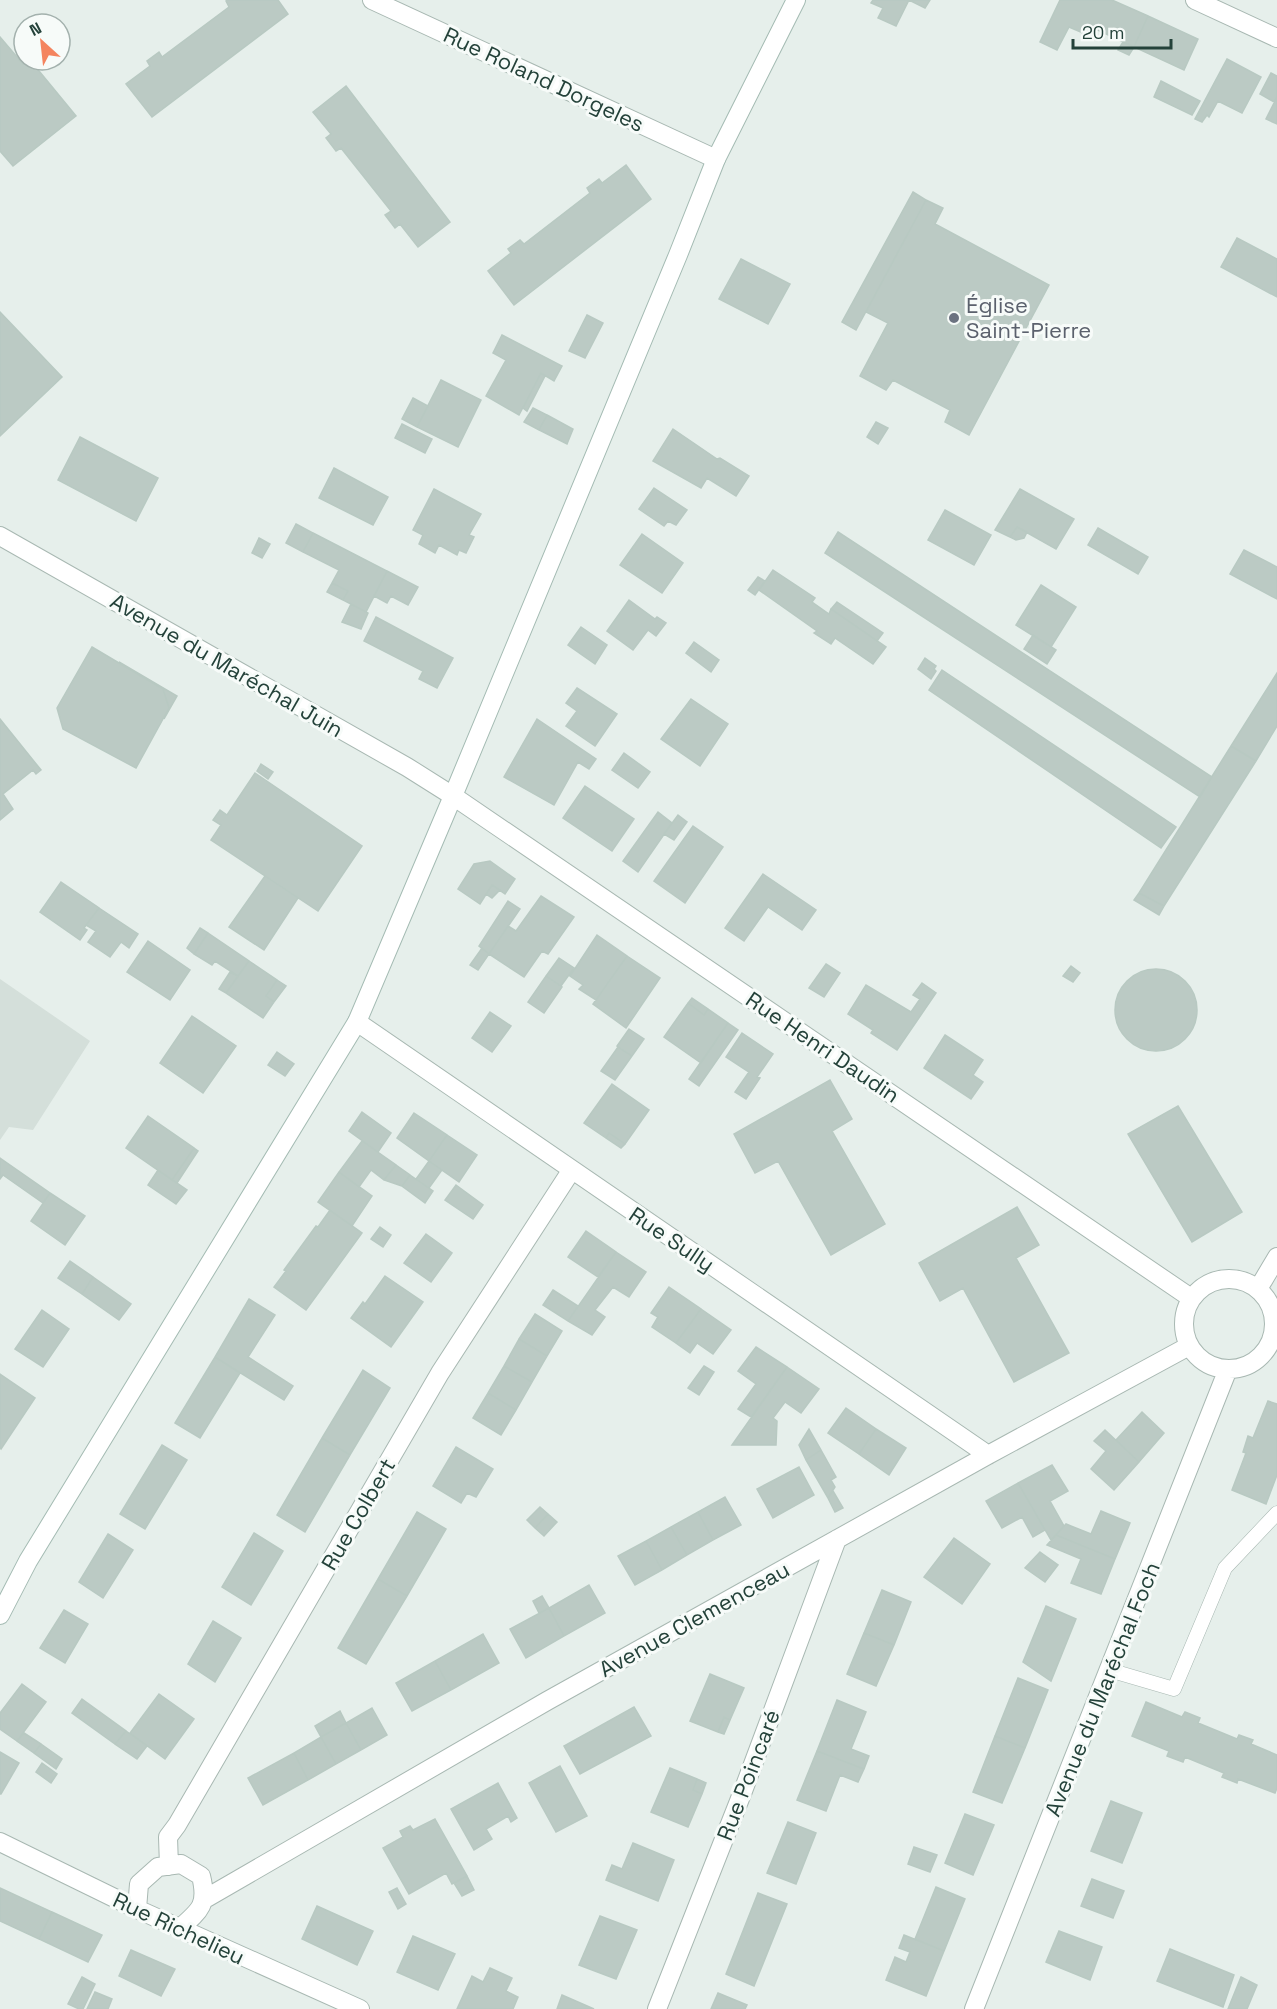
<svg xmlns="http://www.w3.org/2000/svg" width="1277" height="2009" viewBox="0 0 1277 2009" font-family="'Space Grotesk',sans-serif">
<rect width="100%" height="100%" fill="#e6efeb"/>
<path fill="#d4dfda" d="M0,979L90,1041L33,1130L9,1127L0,1140Z"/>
<path fill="#bbcac4" stroke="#b8c9c2" stroke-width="1.5" d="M227,0H278L288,14L152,117L126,84L150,66L147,61L159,52L162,57L229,7L226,1Z
M873,0H930L925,8L909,0L896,26L878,18L883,8L871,3Z
M1060,0H1112L1148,16L1134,47L1087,25L1083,33L1069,27L1057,50L1040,42Z
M1148,16L1198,39L1184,70L1134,47Z
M0,37L23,64L30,60L76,116L13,166L0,151Z
M1123,42L1134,47L1129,55L1118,50Z
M1227,59L1261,77L1242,113L1218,101L1209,117L1207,115L1202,122L1195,119Z
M1271,73L1277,76V97L1274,102L1260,94Z
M1161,81L1200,101L1192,115L1154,97Z
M346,86L450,222L418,247L400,224L395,228L385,215L391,211L341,148L336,151L326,138L331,134L313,112Z
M1277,97V124L1266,119Z
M626,165L651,199L514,305L488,271L511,253L508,249L520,240L524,244L590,193L587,188L599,179L602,183Z
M913,192L926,200L856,330L842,322Z
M926,200L943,208L935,224L1049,285L969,435L945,422L950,410L893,380L886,390L860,376L888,323L866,312Z
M1237,238L1277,259V297L1221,267Z
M741,259L790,284L768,324L719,299Z
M0,312L62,377L0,436Z
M587,315L603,323L585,358L569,351Z
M502,335L562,366L554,381L541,373L519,415L486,396L506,360L493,353Z
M541,373L545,376L527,411L523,408Z
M441,380L481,400L458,447L417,427Z
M413,398L428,406L417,427L402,419Z
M533,408L547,415L539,430L524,422Z
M547,415L573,429L567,444L539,430Z
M876,422L888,428L878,444L867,437Z
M402,424L432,439L425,453L395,438Z
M673,429L717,459L720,458L749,476L736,496L707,478L701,488L653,461Z
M80,437L158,478L136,521L58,480Z
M334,468L388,497L373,525L319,498Z
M654,488L687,510L676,525L668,521L664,526L639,509Z
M434,489L481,514L469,535L474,537L466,553L459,550L457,555L439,545L435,553L419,544L423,535L413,530Z
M1020,489L1074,519L1056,549L1017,527L1010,537L995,530Z
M945,510L991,535L974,565L928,540Z
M296,524L313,533L303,552L286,543Z
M1017,527L1027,532L1024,538L1016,540L1010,537Z
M1098,528L1148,557L1138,574L1088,545Z
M838,532L1212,777L1200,797L825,553Z
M313,533L387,571L366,612L343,600L348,591L332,583L339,570L303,552Z
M642,534L683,563L662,593L620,565Z
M259,538L270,544L262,558L252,553Z
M1244,550L1277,567V599L1230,574Z
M773,570L815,598L812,602L829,614L831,609L886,647L873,664L835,638L831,644L814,633L817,631L759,590Z
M387,571L418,587L408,605L391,596L387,603L374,596Z
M758,577L765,581L755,595L748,590Z
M332,583L348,591L343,600L327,592Z
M1041,585L1076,607L1051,647L1016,625Z
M629,600L655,619L657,617L666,623L656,636L648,630L633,650L607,631Z
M837,602L883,633L877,641L831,609Z
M351,604L368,613L361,629L342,622Z
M376,617L453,658L437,688L419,679L423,671L364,641Z
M581,627L607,645L595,664L568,645Z
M1033,635L1056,650L1047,664L1024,649Z
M694,642L719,660L711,672L686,653Z
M92,647L163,689L169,708L136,768L63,729L57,708Z
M925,658L936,666L934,669L936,671L931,679L918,669Z
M119,662L177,696L164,719L169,708L163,689Z
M942,670L1176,827L1161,848L929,690Z
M1277,673V726L1256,761L1231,746Z
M577,688L617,714L595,746L566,726L577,711L566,703Z
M691,699L728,724L700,766L661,739Z
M0,719L41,770L36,774L33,770L3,794L13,809L0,820Z
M537,719L596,759L589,769L578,762L554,805L504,777Z
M1231,746L1256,761L1164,906L1139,893Z
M624,753L650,772L638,788L612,770Z
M261,764L273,772L268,779L257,771Z
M255,773L362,846L318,911L211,840L221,825L213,820L220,810L227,815Z
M585,786L634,819L612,851L563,818Z
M658,812L672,823L638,872L623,861Z
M678,815L687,822L674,840L664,834Z
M693,826L723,847L685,903L654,881Z
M490,861L515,879L505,894L492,885L480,904L458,889L474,864Z
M763,874L816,910L802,930L768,907L744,941L725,928Z
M265,876L298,898L264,950L229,927Z
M61,882L99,908L84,928L87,930L80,940L40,912Z
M492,885L500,890L492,898L486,894Z
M1139,893L1164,906L1159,915L1134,900Z
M541,896L574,917L548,954L542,951L524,977L489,954L508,926L516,931Z
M508,901L520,909L489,954L479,946Z
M99,908L138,934L129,948L121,942L110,957L88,942L96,931L86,925Z
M200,928L208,933L194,954L187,948Z
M208,933L249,961L238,976L215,961L212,965L194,954Z
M597,935L627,956L596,1000L579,989L583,985L570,976Z
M148,941L190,970L170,1000L127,972Z
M482,948L489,954L478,970L470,965Z
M627,956L660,978L626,1028L593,1004Z
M559,958L574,968L561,986L546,976Z
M249,961L277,980L266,996L274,1002L263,1018L226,993Z
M826,964L840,973L824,997L809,988Z
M1071,966L1080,973L1073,982L1063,976Z
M1115 1010a41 41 0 1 1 82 0a41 41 0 1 1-82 0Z
M230,972L238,976L226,993L219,989Z
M546,976L562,987L544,1013L528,1002Z
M277,980L286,986L274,1002L266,996Z
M922,983L936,993L897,1050L871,1033L873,1030L848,1014L866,985L911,1012L920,999L913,995Z
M692,998L708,1009L704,1015L688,1003Z
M688,1003L704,1015L708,1009L728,1023L701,1063L664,1037Z
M490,1012L511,1026L492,1052L472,1038Z
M192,1016L236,1046L203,1093L160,1063Z
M728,1023L738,1030L699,1086L689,1079Z
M629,1029L644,1039L632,1056L617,1046Z
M742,1033L773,1054L757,1077L760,1078L746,1099L735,1092L749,1072L726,1057Z
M945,1035L983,1060L973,1075L983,1082L971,1099L924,1068Z
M618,1047L632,1056L615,1080L601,1071Z
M277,1052L294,1064L285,1076L268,1065Z
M830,1080L852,1119L832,1131L885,1224L831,1255L778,1161L755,1173L734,1134Z
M612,1084L649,1110L625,1144L609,1133L606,1138L584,1123Z
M1178,1106L1242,1212L1192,1242L1128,1134Z
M362,1112L391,1133L378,1152L349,1131Z
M414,1113L447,1135L429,1161L397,1138Z
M148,1116L194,1148L172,1180L126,1148Z
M609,1133L625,1144L621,1148L606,1138Z
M447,1135L477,1155L459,1182L429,1161Z
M362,1141L396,1165L384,1180L371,1170L359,1187L339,1172Z
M194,1148L198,1151L177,1183L172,1180Z
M0,1158L50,1193L43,1203L3,1175L0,1179Z
M429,1161L442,1170L429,1188L416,1179Z
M396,1165L410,1175L402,1186L384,1180Z
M158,1170L187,1190L176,1204L148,1185Z
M339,1172L372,1196L352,1226L318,1202Z
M410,1175L433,1191L425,1203L402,1186Z
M456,1185L483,1205L473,1219L445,1200Z
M50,1193L85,1216L65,1245L31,1221Z
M1017,1207L1039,1245L1016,1258L1069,1353L1014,1382L963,1288L940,1301L919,1263Z
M330,1210L362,1233L306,1310L274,1287L286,1271L284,1270L316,1226L318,1227Z
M380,1227L391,1235L383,1247L371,1239Z
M586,1231L616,1252L598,1277L568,1257Z
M426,1234L452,1253L431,1282L404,1263Z
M616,1252L646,1272L629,1297L613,1287L595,1310L605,1317L592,1335L568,1321Z
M70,1261L93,1277L82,1294L58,1278Z
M385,1276L423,1302L391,1347L351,1318L363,1302L365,1304Z
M93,1277L131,1304L119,1320L82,1294Z
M669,1287L701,1309L676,1343L652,1327L658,1317L651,1313Z
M553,1290L578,1306L568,1321L543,1305Z
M249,1299L275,1315L248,1357L293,1386L284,1400L215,1357Z
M701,1309L731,1330L713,1354L697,1343L690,1353L676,1343Z
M42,1310L69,1329L43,1367L15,1349Z
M535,1314L562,1331L547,1356L519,1339Z
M519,1339L547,1356L532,1382L504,1366Z
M756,1347L787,1367L751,1417L738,1409L756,1384L738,1371Z
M215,1357L240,1373L200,1438L175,1423Z
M504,1366L532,1382L516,1410L488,1393Z
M704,1366L714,1372L699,1395L688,1388Z
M787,1367L819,1389L801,1413L785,1402L773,1418L777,1421L776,1445H732Z
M363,1370L390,1388L350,1455L322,1438Z
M0,1374L35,1398L1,1449L0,1448Z
M488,1393L516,1410L501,1435L473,1418Z
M1268,1401L1277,1404V1475L1266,1504L1232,1490L1246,1453L1243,1452L1248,1436L1253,1438Z
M846,1408L876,1429L859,1454L828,1433Z
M1142,1412L1164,1433L1139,1462L1116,1440Z
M809,1429L821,1450L806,1460L799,1445Z
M876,1429L906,1448L889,1475L859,1454Z
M1105,1430L1139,1462L1114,1490L1091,1469L1106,1451L1094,1441Z
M322,1438L350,1455L305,1532L277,1515Z
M162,1445L187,1460L145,1529L120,1514Z
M456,1447L493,1469L476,1497L467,1493L461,1503L433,1486Z
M821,1450L836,1477L831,1480L835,1487L828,1498L806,1460Z
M1052,1465L1068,1491L1050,1501L1064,1526L1051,1540L1018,1483Z
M799,1467L814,1495L773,1518L757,1489Z
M1018,1483L1045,1530L1033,1537L1022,1517L1002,1528L986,1501Z
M833,1491L843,1508L835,1512L828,1498Z
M725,1497L741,1525L713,1540L698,1512Z
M540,1507L548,1514L535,1528L527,1520Z
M1101,1511L1130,1523L1115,1559L1056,1535L1066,1524L1091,1534Z
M417,1512L446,1529L407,1596L378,1579Z
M698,1512L713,1540L687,1555L671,1527Z
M548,1514L557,1522L544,1536L535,1528Z
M671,1527L687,1555L662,1570L646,1541Z
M254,1533L283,1551L251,1605L222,1587Z
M108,1534L133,1550L103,1598L79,1582Z
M1056,1535L1115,1559L1101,1594L1071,1583L1081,1559L1047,1545Z
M954,1538L990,1564L962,1604L924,1577Z
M646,1541L662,1570L635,1585L618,1556Z
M1040,1552L1058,1565L1045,1582L1025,1568Z
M378,1579L407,1596L366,1664L338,1648Z
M589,1585L605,1613L564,1636L549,1608Z
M882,1590L911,1602L894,1645L864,1633Z
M542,1596L549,1608L539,1613L533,1601Z
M1046,1606L1076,1619L1051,1681L1023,1662Z
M549,1608L564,1636L526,1658L510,1629Z
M64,1610L88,1624L65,1663L40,1648Z
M213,1621L241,1638L215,1682L188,1664Z
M864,1633L894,1645L876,1686L847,1674Z
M483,1634L499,1663L451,1690L435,1661Z
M435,1661L451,1690L412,1711L396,1683Z
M710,1674L744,1688L730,1720L724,1717L718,1732L690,1721Z
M1018,1678L1048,1690L1025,1748L995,1736Z
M22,1684L46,1702L17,1741L0,1729V1713Z
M159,1694L194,1719L165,1759L130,1733Z
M82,1699L126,1731L115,1744L72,1713Z
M837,1700L866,1712L851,1749L869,1756L864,1769L817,1751Z
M1146,1702L1182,1717L1185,1712L1200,1718L1198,1723L1237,1739L1239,1735L1253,1740L1251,1744L1277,1755V1788L1275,1793L1238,1779L1237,1783L1222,1777L1224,1773L1185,1757L1183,1762L1167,1756L1169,1751L1132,1736Z
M634,1707L651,1736L580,1774L564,1746Z
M372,1708L387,1735L361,1750L346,1723Z
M340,1711L346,1723L321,1737L315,1726Z
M724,1717L730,1720L724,1734L718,1732Z
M346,1723L361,1750L336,1764L321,1737Z
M126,1731L147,1746L137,1759L115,1744Z
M24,1733L41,1744L34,1753L17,1741Z
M995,1736L1025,1748L1002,1803L973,1792Z
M321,1737L336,1764L308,1780L294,1753Z
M41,1744L62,1759L56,1769L34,1753Z
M817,1751L864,1769L858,1782L840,1775L826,1811L797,1800Z
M0,1752L19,1763L1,1794H0Z
M294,1753L308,1780L263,1805L248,1778Z
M42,1763L57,1774L51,1783L36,1772Z
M560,1766L587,1816L556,1832L529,1783Z
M670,1768L697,1779L693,1790L702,1794L688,1827L651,1812Z
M697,1779L706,1783L702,1794L693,1790Z
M498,1783L517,1818L511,1822L508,1816L486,1829L492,1839L474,1850L451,1809Z
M1111,1801L1142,1813L1122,1863L1091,1851Z
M965,1814L994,1825L973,1875L945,1863Z
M435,1819L467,1876L452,1884L446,1873L409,1894L383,1848L403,1837L400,1831L410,1826L413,1830Z
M788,1822L816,1833L796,1884L767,1873Z
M633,1843L674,1860L658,1901L606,1880L612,1865L622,1869Z
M914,1847L937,1855L930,1872L908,1864Z
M467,1876L474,1890L462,1896L454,1883Z
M1092,1879L1124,1891L1113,1918L1081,1906Z
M936,1887L965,1899L944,1951L915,1939Z
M0,1888L52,1912L39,1939L0,1921Z
M397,1888L406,1904L398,1909L389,1892Z
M758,1893L787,1904L754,1986L726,1974Z
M317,1906L373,1931L357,1965L302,1939Z
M52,1912L102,1935L88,1962L39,1939Z
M600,1916L637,1930L616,1979L579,1965Z
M1059,1931L1102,1947L1090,1980L1046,1962Z
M904,1935L944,1951L926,1996L886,1980L895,1957L906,1962L910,1952L899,1948Z
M413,1936L455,1954L438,1990L397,1972Z
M1170,1949L1234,1975L1223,2007L1157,1981Z
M131,1950L175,1969L161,1996L119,1976Z
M490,1968L512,1978L506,1991L518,1997L513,2009H457L472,1976L483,1982Z
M82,1977L95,1984L83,2009H79L68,2004Z
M1241,1977L1257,1985L1247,2009H1228Z
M95,1992L112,1999L108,2009H87Z
M718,1993L747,2005L745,2009H711Z
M562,1995L594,2009H557Z"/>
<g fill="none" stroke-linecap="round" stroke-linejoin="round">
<defs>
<path id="lane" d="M1109,1670L1174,1689L1225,1568L1277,1513"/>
<path id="street" d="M372,0L716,159
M1195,0L1277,38
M0,536L407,767L453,796L1191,1298
M357,1022L988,1455
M1184 1324a45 45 0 1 1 90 0a45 45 0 1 1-90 0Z
M1258,1289L1277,1257
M0,1842L137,1909L360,2009
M169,1866L168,1837L177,1825L440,1373L571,1171
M203,1900L547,1701L988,1455L1189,1346
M137,1909L139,1884L158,1867L181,1864L201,1876C208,1904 201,1910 180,1928
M657,2009L743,1791L837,1539
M974,2009L1228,1369"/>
<path id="secondary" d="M0,1615L28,1561L357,1022L453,796L678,255L716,159L796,0"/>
</defs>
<use href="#lane" stroke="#a8b8b2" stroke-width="15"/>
<use href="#street" stroke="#a8b8b2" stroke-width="20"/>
<use href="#secondary" stroke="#a4bbb3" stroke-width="20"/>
<use href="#lane" stroke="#fff" stroke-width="14"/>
<use href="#street" stroke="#fff" stroke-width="18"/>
<use href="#secondary" stroke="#fff" stroke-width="18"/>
</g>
<circle fill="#6b7280" stroke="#f7fbf9" stroke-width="2" cx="954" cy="318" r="6"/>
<g text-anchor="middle" stroke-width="6" stroke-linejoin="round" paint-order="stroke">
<g font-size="22" fill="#24423a" stroke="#f7fbf9">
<text transform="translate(544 79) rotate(25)" y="8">Rue Roland Dorgeles</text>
<text transform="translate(227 665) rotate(30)" y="8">Avenue du Maréchal Juin</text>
<text transform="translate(823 1047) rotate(34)" y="8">Rue Henri Daudin</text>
<text transform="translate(672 1239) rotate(34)" y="8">Rue Sully</text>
<text transform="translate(358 1514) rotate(-60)" y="8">Rue Colbert</text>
<text transform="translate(694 1619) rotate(-29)" y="8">Avenue Clemenceau</text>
<text transform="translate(1102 1689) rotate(-68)" y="8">Avenue du Maréchal Foch</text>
<text transform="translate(748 1775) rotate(-69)" y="8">Rue Poincaré</text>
<text transform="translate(179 1928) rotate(25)" y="8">Rue Richelieu</text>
</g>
<g font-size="22" fill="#5b616d" stroke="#f7fbf9" text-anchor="start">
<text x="966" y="313">Église<tspan x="966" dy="25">Saint-Pierre</tspan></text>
</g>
</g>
<g transform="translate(42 42) rotate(333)"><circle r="28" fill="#f7fbf9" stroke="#a3b1ad" stroke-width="1.5"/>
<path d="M0-4.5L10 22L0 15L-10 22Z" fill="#f4845f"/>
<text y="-9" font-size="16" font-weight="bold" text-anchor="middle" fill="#24423a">N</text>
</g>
<path d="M1073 39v9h98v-9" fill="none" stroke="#24423a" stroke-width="3"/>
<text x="1082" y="39" font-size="18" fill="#24423a" stroke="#f7fbf9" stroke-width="4.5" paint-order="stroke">20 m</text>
</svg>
